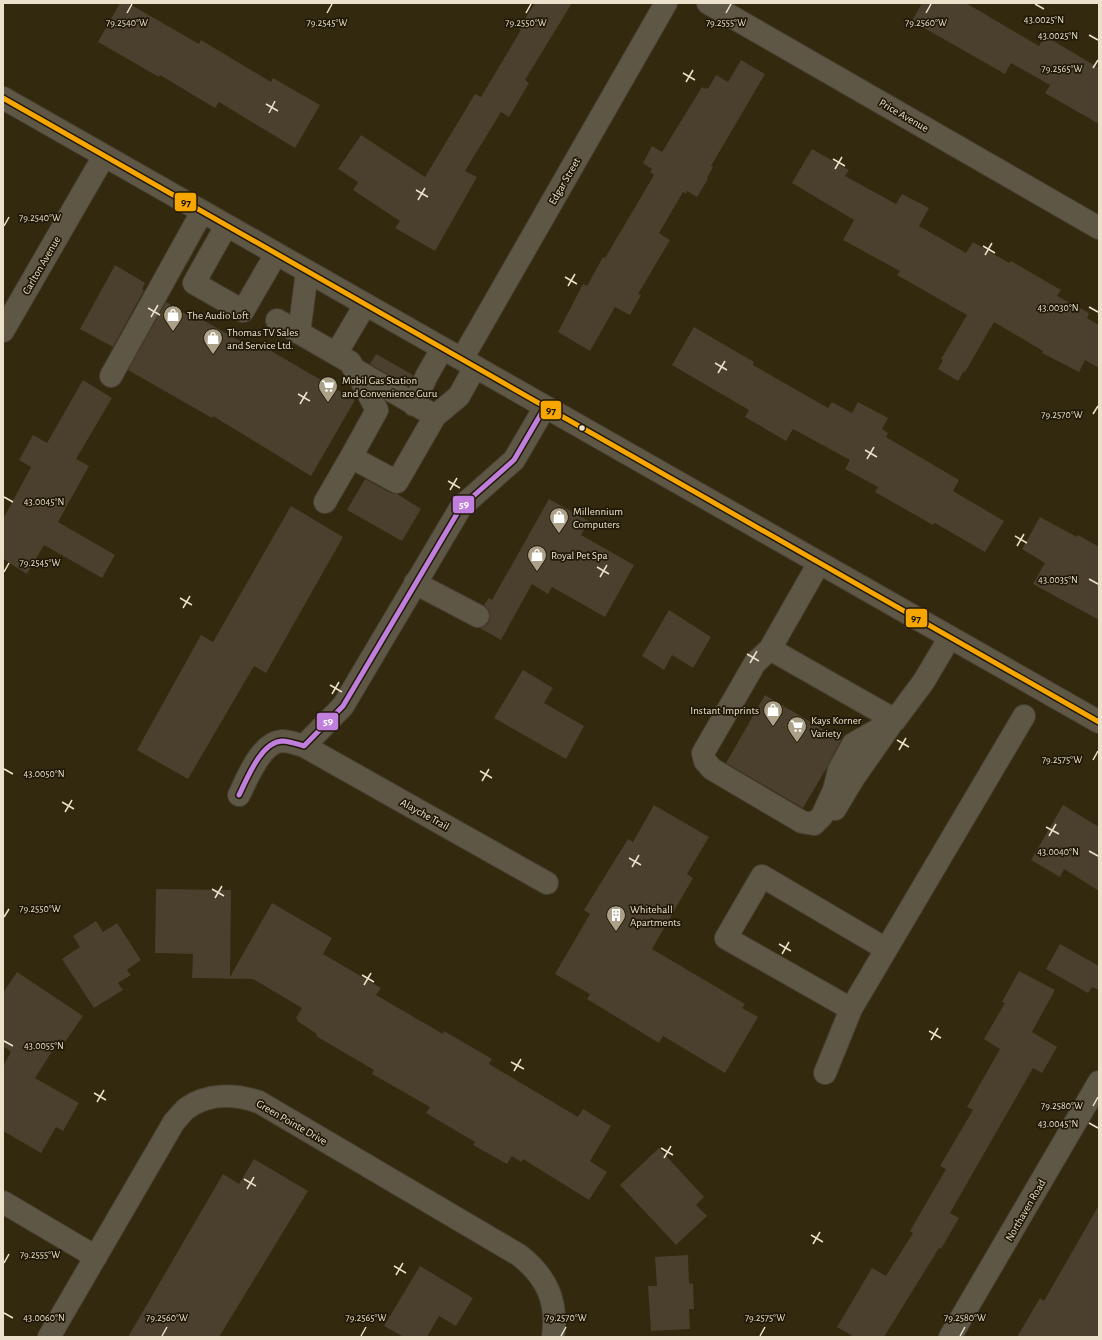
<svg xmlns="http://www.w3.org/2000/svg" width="1102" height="1340" viewBox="0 0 1102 1340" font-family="'Alegreya Sans',sans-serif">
<rect width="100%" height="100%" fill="#32290f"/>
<path fill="#4a402d" d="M120,3H128L199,44L201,40L271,82L273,78L320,105L295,148L219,102L215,108L160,75L159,77L98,42Z
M535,3H572L525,80L529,83L509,117L501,112L465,171L477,177L435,251L395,228L400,221L353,190L358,182L338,169L361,135L425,177L475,94L481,97L521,30L519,29Z
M922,3H966L1039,46L1045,36L1099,68V124L1045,93L1050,85L1011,63L1005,74L912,21Z
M741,60L765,74L711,166L713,167L707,178L708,179L697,197L687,191L686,194L683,192L659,233L670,240L638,294L641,295L630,315L615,307L590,351L558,332L583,284L587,286L603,257L605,258L654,175L650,172L652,169L643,163L652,146L662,152L702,87L705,89L706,87L708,89L716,75L728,82Z
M812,149L849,170L845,176L896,204L902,194L929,208L919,226L966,253L973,242L1009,263L1011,261L1061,290L1057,296L1089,313L1087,318L1099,325V368L1085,360L1079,372L1042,353L1043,351L994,322L965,372L964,371L958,381L938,369L943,360L941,359L967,315L897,275L900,271L843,240L854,220L792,183Z
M115,265L145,283L142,289L144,290L113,347L80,329Z
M166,302L191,317L192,314L258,351L261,345L355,400L311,476L213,416L212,418L128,370Z
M694,327L754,362L753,365L828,408L832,402L852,413L858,402L888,418L882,429L888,433L886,437L959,480L953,491L1004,521L985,552L935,523L933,525L875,492L878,487L845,469L850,460L793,429L786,441L745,417L749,410L672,365Z
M376,354L413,375L408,386L370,364Z
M83,380L112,398L76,459L89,466L58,522L115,555L102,578L44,545L27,574L3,559V519L31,467L19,460L33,435L47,443Z
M365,479L391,493L397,494L421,509L402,541L347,510Z
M549,499L589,521L581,535L634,565L605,617L552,587L548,594L532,584L501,640L480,628L485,626L489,622L490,616L489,610L484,605L489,598L492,600Z
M291,506L343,537L266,673L254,666L188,779L137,750L201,635L213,642Z
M1040,517L1077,537L1078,535L1099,547V620L1033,584L1045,563L1022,549Z
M669,610L711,637L693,668L672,655L664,670L642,656Z
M523,670L553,688L544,703L584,726L566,759L494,718Z
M765,695L841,740L826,769L803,808L726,763Z
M654,805L709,837L687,874L693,878L652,949L745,1004L742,1008L758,1017L725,1073L663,1036L659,1043L587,999L590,994L555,974L590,914L584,910L628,839L633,842Z
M1063,805L1099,827V891L1064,869L1060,877L1031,860Z
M156,889L231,890L230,977L272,903L332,938L323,954L381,988L376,995L443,1034L444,1031L492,1059L489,1064L578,1117L583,1109L611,1126L590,1161L607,1172L589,1200L523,1159L521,1162L512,1156L507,1164L473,1145L475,1142L426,1113L430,1107L372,1074L374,1070L316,1036L317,1034L297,1021L298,1020L296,1018L302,1008L253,979L192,978L193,954L155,953Z
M96,921L103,932L117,923L141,960L127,970L131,975L118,983L123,990L94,1008L62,959L80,947L73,936Z
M1060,944L1099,966V990L1092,987L1088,993L1046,969Z
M1019,971L1055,990L1032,1032L1057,1047L1042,1073L1033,1068L950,1213L959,1218L941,1249L939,1248L884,1337H854L837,1327L872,1268L886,1276L913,1233L910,1231L946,1169L940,1166L973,1110L967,1107L1000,1049L984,1039L1005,1003L1002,1002Z
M17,972L83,1016L65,1042L60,1039L35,1078L79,1103L63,1131L56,1127L41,1153L3,1131V1066L11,1052L3,1046V993Z
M659,1148L704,1197L696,1205L707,1216L676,1245L620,1185Z
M254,1159L308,1191L219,1337H128L223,1174L239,1184Z
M1099,1205V1337H1017L1040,1298L1044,1301Z
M688,1255L689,1283L693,1284L694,1309H689L690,1329L651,1331L648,1286H657L655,1257Z
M420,1266L473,1298L456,1326L439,1316L427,1337H404L384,1326Z"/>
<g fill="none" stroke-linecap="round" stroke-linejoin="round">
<defs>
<path id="minor" d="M708,3L1099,228
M3,98L1099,722
M226,226L194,283L243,311L276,254
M277,320L350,362L354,369L435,416L397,482L351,457L325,502
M3,331L104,156
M299,333L307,272
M336,354L365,305
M462,359L666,3
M111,376L202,212
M414,405L426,377L442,349
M435,416L459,396L475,367
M351,457L377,410L356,371
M819,563L770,649L755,663L703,753L705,761L712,769L802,822L814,824L822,816L834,790L839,770L853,744L895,720
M415,583L478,616
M770,649L895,720L924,681L950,637
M304,746L547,883
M239,795C247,779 261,742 282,741C289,741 297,744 304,746L343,706L461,507L514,460L545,407
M835,809L853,779L890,726
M851,1009L726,938L762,876L886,949
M825,1073L851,1009L1024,716
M3,1202L96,1257
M49,1337L174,1122C178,1118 182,1112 187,1108C208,1093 235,1094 259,1102L519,1255C547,1277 558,1301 553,1337
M950,1337L1099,1082"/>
</defs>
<use href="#minor" stroke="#48402f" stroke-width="24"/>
<use href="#minor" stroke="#5e5746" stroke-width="22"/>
<defs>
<path id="bus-1" d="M3,98L1099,722"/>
<path id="bus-2" d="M239,795C247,779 261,742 282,741C289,741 297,744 304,746L343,706L461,507L514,460L545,407"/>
</defs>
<use href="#bus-1" stroke="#201907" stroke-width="8"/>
<use href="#bus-2" stroke="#201907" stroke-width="8"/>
<use href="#bus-1" stroke="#f7a600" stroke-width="5"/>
<use href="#bus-2" stroke="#c07fdc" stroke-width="5"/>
</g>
<path fill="none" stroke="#ece2cb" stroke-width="1.5" d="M1035,4L1044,9M127,13L132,4M327,13L332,4M526,13L531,4M726,13L731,4M926,13L931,4M1089,35L1098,40M1093,68L1098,60M683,73L695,80M686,82L693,70M266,104L278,111M269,113L275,101M833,159L845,166M835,169L842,157M416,190L428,197M418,200L425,188M4,226L9,217M983,246L995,253M985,255L992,243M565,277L577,284M568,286L575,274M1089,307L1098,312M148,308L160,315M151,317L158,305M715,363L727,370M718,373L725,361M298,394L310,401M300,404L307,392M1093,414L1098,406M865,450L877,457M867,459L874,447M448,481L460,488M450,490L457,478M4,497L13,502M1015,536L1027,543M1017,546L1024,534M597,567L609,574M4,572L9,563M600,577L607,565M1089,579L1098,584M180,598L192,605M183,608L190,596M747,654L759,661M750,663L757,651M330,685L342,692M332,694L339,682M897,740L909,747M899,750L906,738M1093,760L1098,751M4,769L13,774M480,771L492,778M482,781L489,769M62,802L74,809M65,812L72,800M1046,827L1059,834M1049,836L1056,824M1089,851L1098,856M629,858L641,865M632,867L639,855M212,889L224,896M215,898L222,886M4,917L9,909M779,944L791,951M782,954L789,942M362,975L374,982M364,985L371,973M929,1031L941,1038M931,1040L938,1028M4,1041L13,1046M511,1062L524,1069M514,1071L521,1059M94,1093L106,1100M97,1102L104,1090M1093,1106L1098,1097M1089,1123L1098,1128M661,1148L673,1155M664,1158L671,1146M244,1179L256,1186M247,1189L254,1177M811,1235L823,1242M813,1244L820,1232M4,1263L9,1254M394,1266L406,1273M396,1275L403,1263M4,1313L13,1318M162,1336L167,1327M361,1336L366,1327M561,1336L566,1327M760,1336L765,1327M960,1336L965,1327"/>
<defs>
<symbol id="shop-pin" viewBox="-11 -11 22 30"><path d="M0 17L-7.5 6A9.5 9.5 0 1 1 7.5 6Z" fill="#aba189" stroke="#201907"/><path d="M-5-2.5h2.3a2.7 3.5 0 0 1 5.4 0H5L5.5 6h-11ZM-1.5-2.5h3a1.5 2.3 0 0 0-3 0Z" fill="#fff"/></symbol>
<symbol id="supermarket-pin" viewBox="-11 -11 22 30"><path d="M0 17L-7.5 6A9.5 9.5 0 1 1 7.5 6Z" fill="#aba189" stroke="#201907"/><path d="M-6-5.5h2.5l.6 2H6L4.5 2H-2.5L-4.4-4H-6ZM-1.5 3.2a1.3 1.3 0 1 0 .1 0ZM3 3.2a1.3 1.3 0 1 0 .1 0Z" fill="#fff"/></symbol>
<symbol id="building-pin" viewBox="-11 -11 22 30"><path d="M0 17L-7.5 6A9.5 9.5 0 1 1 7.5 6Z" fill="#aba189" stroke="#201907"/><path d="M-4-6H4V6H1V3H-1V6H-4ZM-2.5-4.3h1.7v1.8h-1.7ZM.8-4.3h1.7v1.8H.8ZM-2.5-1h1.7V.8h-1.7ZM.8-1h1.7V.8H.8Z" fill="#fff"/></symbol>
</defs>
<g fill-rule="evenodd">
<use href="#shop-pin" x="162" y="304" width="22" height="30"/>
<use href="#shop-pin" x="202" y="327" width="22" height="30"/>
<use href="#supermarket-pin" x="317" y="375" width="22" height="30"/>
<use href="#shop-pin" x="548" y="506" width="22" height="30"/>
<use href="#shop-pin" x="526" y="544" width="22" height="30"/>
<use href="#shop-pin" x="762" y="699" width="22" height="30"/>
<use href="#supermarket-pin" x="786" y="715" width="22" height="30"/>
<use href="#building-pin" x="605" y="904" width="22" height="30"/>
</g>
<circle fill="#ece2cb" stroke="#201907" stroke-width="1.5" cx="582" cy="428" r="3.5"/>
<g text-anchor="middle" stroke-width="3.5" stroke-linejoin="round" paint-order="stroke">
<g font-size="11" fill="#ece2cb" stroke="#201907">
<text transform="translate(904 115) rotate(30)" y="4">Price Avenue</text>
<text transform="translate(564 181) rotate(-60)" y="4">Edgar Street</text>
<text transform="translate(41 265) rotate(-60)" y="4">Carlton Avenue</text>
<text transform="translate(425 814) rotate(29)" y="4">Alayche Trail</text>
<text transform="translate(292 1122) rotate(30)" y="4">Green Pointe Drive</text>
<text transform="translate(1025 1210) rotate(-60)" y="4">Northaven Road</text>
</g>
<g font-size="11" fill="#ece2cb" stroke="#201907" text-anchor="start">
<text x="187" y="319">The Audio Loft</text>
<text x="227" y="336">Thomas TV Sales<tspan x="227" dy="13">and Service Ltd.</tspan></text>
<text x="342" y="384">Mobil Gas Station<tspan x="342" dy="13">and Convenience Guru</tspan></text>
<text x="573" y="515">Millennium<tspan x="573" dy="13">Computers</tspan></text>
<text x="551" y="559">Royal Pet Spa</text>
<text x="759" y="714" text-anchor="end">Instant Imprints</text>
<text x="811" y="724">Kays Korner<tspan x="811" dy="13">Variety</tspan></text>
<text x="630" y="913">Whitehall<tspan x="630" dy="13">Apartments</tspan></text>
</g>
</g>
<g font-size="10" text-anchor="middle" fill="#ece2cb" stroke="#201907" stroke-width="3.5" stroke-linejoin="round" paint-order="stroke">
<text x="1044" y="23">43.0025°N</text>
<text x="127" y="26">79.2540°W</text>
<text x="726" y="26">79.2555°W</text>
<text x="926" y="26">79.2560°W</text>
<text x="327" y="26">79.2545°W</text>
<text x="526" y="26">79.2550°W</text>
<text x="1058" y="39">43.0025°N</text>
<text x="1062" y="72">79.2565°W</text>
<text x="40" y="221">79.2540°W</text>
<text x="1058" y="311">43.0030°N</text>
<text x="1062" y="418">79.2570°W</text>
<text x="44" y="505">43.0045°N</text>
<text x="40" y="566">79.2545°W</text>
<text x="1058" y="583">43.0035°N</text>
<text x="1062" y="763">79.2575°W</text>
<text x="44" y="777">43.0050°N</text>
<text x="1058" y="855">43.0040°N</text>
<text x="40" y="912">79.2550°W</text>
<text x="44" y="1049">43.0055°N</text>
<text x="1062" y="1109">79.2580°W</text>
<text x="1058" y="1127">43.0045°N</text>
<text x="40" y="1258">79.2555°W</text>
<text x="167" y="1321">79.2560°W</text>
<text x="366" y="1321">79.2565°W</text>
<text x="566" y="1321">79.2570°W</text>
<text x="765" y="1321">79.2575°W</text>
<text x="965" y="1321">79.2580°W</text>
<text x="44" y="1321">43.0060°N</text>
</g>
<g stroke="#201907" stroke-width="1.5">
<rect x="174" y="192" width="23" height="20" rx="4" fill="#f7a600"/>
<rect x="540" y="400" width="22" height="20" rx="4" fill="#f7a600"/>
<rect x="452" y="495" width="23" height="19" rx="4" fill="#c07fdc"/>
<rect x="905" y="608" width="23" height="20" rx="4" fill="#f7a600"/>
<rect x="316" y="712" width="23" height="19" rx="4" fill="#c07fdc"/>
</g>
<g font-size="11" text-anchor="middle" font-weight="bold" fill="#fff">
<text x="464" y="508">59</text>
<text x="328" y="725">59</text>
</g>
<g font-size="11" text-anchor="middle" font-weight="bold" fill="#111">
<text x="186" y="206">97</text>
<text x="551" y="414">97</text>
<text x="916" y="622">97</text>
</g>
<rect width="1102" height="1340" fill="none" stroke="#ece2cb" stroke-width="8"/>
</svg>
